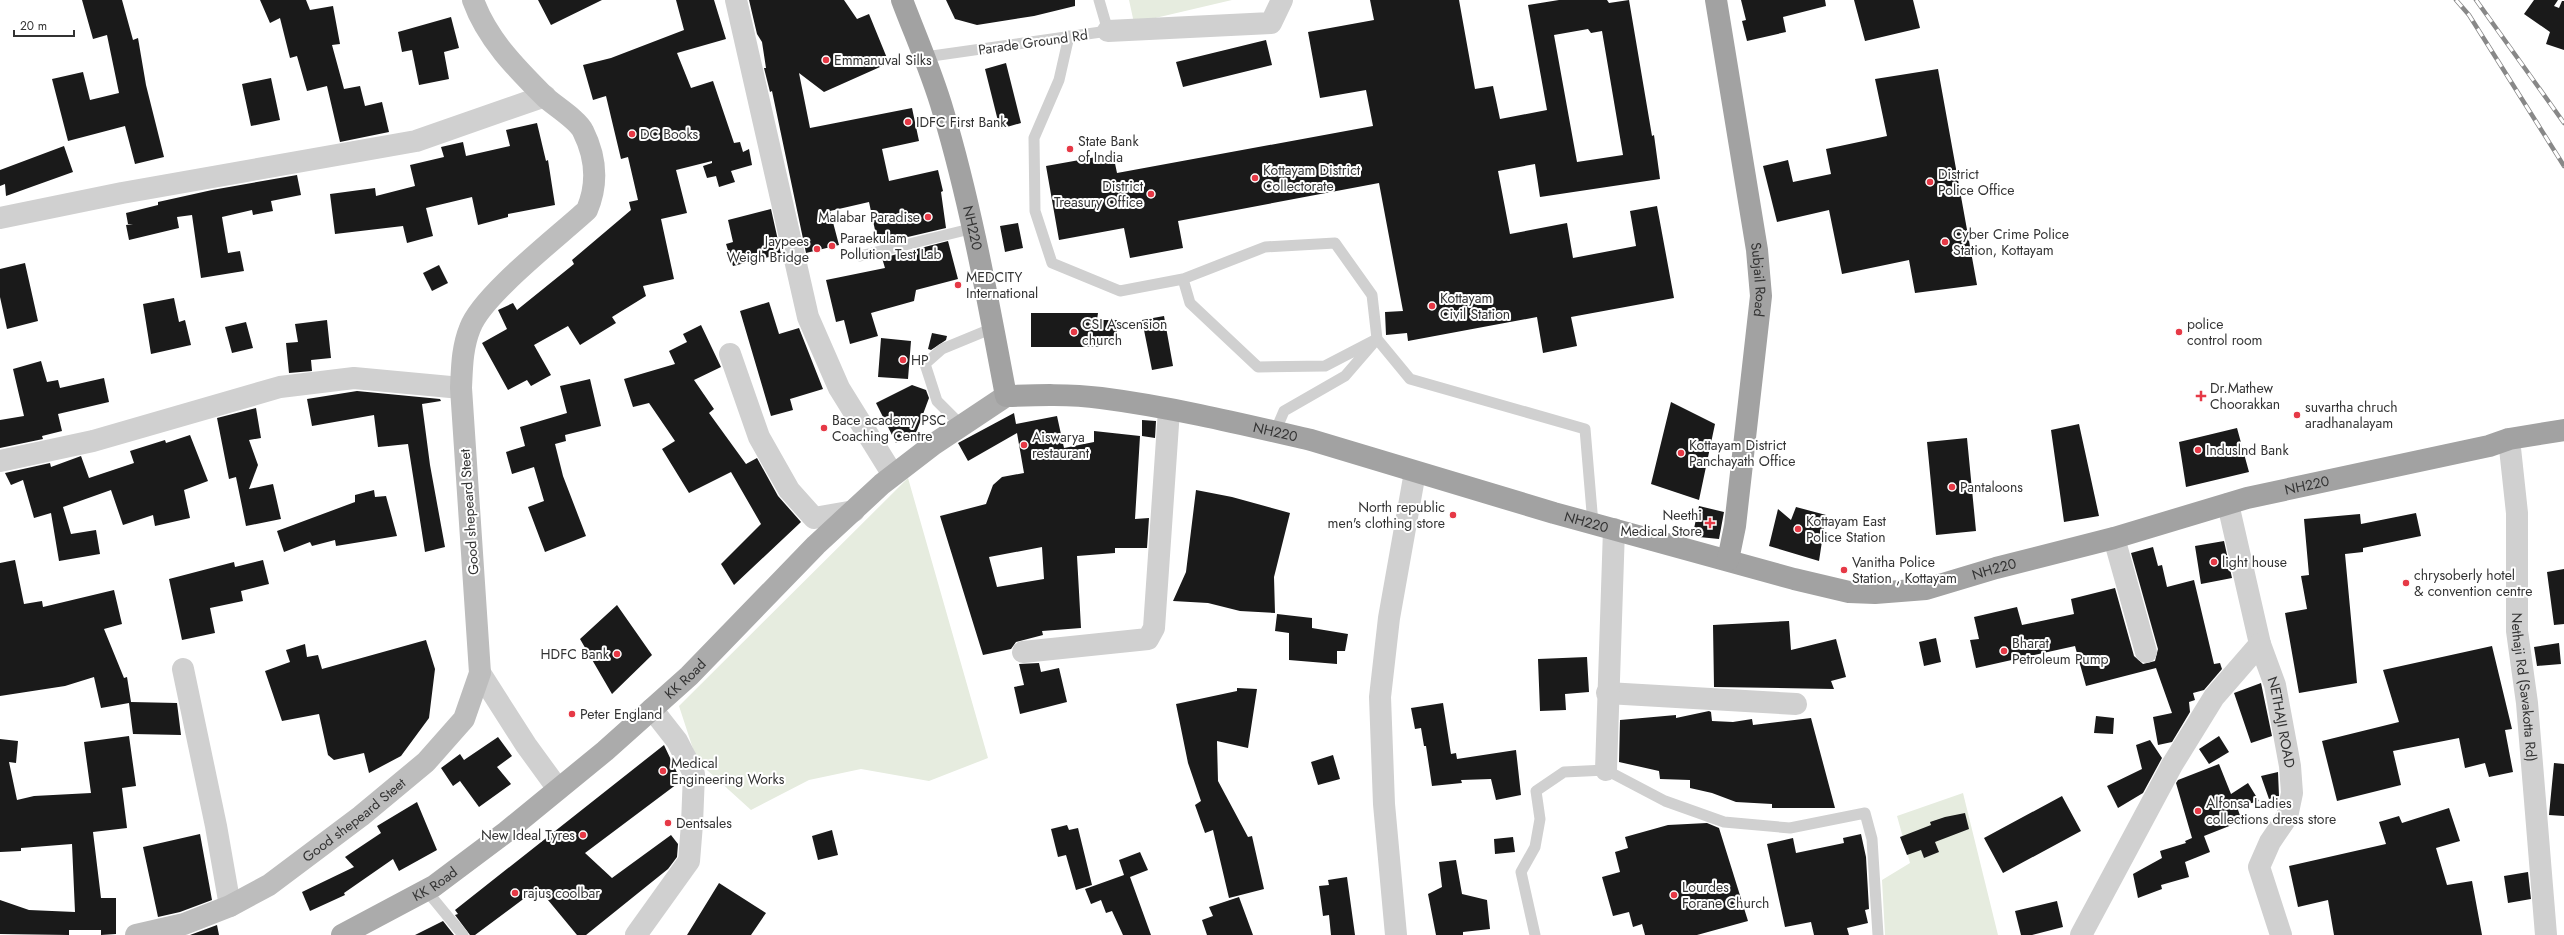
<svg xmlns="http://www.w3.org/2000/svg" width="2564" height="935" viewBox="0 0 2564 935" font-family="Jost,sans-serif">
<rect width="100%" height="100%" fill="#fff"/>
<path fill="#e6ecdf" d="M1129,0H1232L1134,23Z
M908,478L988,758L929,781L861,769L809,780L751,810L697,761L679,706Z
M1963,793L1998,935H1885L1882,880L1910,863L1897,816Z"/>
<path fill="#1a1a1a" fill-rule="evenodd" d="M82,0H122L133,40L138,38L146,85L164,157L135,164L125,126L68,141L52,79L83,72L90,100L119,93L107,35L93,39Z
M260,0H306L310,10L333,6L340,44L332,45L344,89L360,86L365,106L382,102L389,132L340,142L327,86L307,91L297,56L290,58L280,18L270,23Z
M538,0H602L551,25Z
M676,0H714L726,39L677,53L691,88L713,81L734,143L740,142L743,152L749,149L752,165L731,171L735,182L719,187L716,176L707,178L703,166L712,163V161L676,170L687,213L661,219L674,279L643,286L646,296L612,317L616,323L580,345L568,326L534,345L551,375L531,386L527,380L508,390L482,343L507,329L498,310L513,303L517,310L574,264L572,260L631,210L629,202L638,200L628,157L621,159L606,96L593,100L583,65L611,58L684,30Z
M749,0H844L857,19L869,14L889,63L824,92L799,73L810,128L912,108L919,141L882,149L889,181L938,170L943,191L941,192L946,228L878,244L869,202L830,211L839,245L806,253L772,91L770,92L764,68H766L762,42L757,34Z
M946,0H1075V6L1034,16L977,25L955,19Z
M1370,0H1459L1475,89L1493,86L1500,119L1547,110L1528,5L1559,0H1607L1609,3L1629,0L1652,136L1654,135L1660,179L1540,197L1535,164L1498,171L1510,234L1567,223L1573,258L1636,246L1630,211L1657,206L1674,298L1571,317L1577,346L1543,353L1537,317L1408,341L1407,333L1386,335L1385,312L1403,311L1379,183L1178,221L1183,248L1130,258L1124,228L1059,240L1046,166L1113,154L1117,173L1373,126L1366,90L1320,98L1308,32L1374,20ZM1588,29L1591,33L1602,31L1623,155L1577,162L1554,35Z
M1741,0H1825L1826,6L1783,17L1786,32L1747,41L1742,21L1746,20Z
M1854,0H1913L1920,28L1865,41Z
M2534,0H2558L2554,6L2559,8L2562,1H2564V50L2546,44L2550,32L2524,14Z
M451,17L459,48L444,52L449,79L419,85L412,50L402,52L398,32Z
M1266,40L1272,65L1183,87L1176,62Z
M1006,63L1021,123L1000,129L985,69Z
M1938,69L1977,285L1915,293L1909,260L1842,274L1829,210L1777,222L1763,166L1788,160L1793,182L1831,174L1826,149L1887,136L1875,79Z
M271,78L280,120L251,126L242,84Z
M537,123L546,161L548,160L555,205L508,214V217L478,225L472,197L426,208L433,236L407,243L403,226L335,234L330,194L375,188L376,196L415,186L410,165L444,157L441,147L463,142L466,156L510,146L506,130Z
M64,146L73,172L6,196L5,184L0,186V170Z
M297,175L301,195L271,201L273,211L253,215L252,210L222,217L228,253L240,251L244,271L201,278L192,215L177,217L179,228L129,240L126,225L133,224H128L126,213L158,205V202L212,190Z
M771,209L781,254L733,266L726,244L733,242L728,220Z
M1018,223L1023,248L1005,252L1000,226Z
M948,241L958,279L916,290L914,301L871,313L878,336L850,344L844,320L836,322L826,280L885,268L882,258Z
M25,263L38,321L7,329L0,297V269Z
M439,265L448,283L432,291L423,273Z
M174,298L179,322L185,320L191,345L151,354L143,304Z
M769,302L779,334L799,328L823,389L790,399L793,410L771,416L740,311Z
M1031,313H1098L1097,320H1117V343H1101L1102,347H1031Z
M1164,316L1173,366L1152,370L1142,320Z
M327,320L331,358L311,360L312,371L289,373L286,343L298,342L295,324Z
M246,322L253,348L232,353L225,327Z
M701,325L721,367L694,380L714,409L709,413L746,464L757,458L778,496L801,522L734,585L721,564L761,524L731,472L689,493L662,449L675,441L649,403L633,407L624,379L675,364L669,351L687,342L683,334Z
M932,333L947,336L946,340L931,350L928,349Z
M881,338L911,341L908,379L878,377Z
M41,361L47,382L58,380L60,388L104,378L109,402L58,414L62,431L42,436L43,439L0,448V420L24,416L13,369Z
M590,379L601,426L565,435L566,441L555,444L563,476L586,536L545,552L528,507L544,501L534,467L512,474L506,452L525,446L520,427L567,413L560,386Z
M912,385L926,390L929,398L916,433L896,443L876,403Z
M357,391L440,399L441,401L422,404L430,465L445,547L425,552L408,444L378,447L374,415L312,426L307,399Z
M1671,402L1715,424L1699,500L1651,484Z
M256,408L261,438L249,440L258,465L249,489L273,484L281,519L246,526L236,477L229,479L217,418Z
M1014,413L1016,424L1057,416L1064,448L1094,442V431L1140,436L1135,519L1149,518L1147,548H1115V553L1077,556L1081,628L1042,631L1043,635L1016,642L1011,649L983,655L940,516L986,504L993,485L1002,477L1024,473L1017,433L968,461L958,443ZM1042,547L1044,579L997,587L989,557Z
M1142,420L1156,421L1155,438L1142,436Z
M2079,424L2099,516L2064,522L2051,430Z
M2237,428L2249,472L2186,487L2179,442Z
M190,435L208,481L184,490L190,518L155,526L153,515L123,525L111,490L63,507L71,534L96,530L100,554L59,561L51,513L34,518L23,480L11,485L5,473L50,463L51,467L81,456L89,478L134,463L130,451L165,440L166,443Z
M1967,438L1976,531L1936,535L1927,442Z
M374,490L375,497L386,496L397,536L336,546L335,540L312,546L310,542L284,552L277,531L355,502V495Z
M1196,490L1232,497L1290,513L1274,577L1275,613L1240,611L1208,603L1173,601L1186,572Z
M1699,506L1724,512L1719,539L1699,537L1693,533Z
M1796,507L1826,515L1819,561L1769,546L1778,509L1791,520Z
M2416,513L2421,536L2363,548V552L2345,554L2357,683L2299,693L2285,613L2307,609L2301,576L2309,575L2304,519L2360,514L2361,524Z
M2224,541L2232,578L2201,584L2195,546Z
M2153,547L2158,566L2162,565L2167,587L2194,580L2214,664L2220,663L2222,669L2204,690L2193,693L2195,700L2189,702L2190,712L2172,742L2158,745L2153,717L2172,713L2156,668L2086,686L2075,646L1976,668L1970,640L1979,639L1974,617L2017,607L2022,625L2074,614L2071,599L2115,588L2134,656L2143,664L2155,661L2158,649L2131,553Z
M15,560L24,604L42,601L43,607L114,590L122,624L104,629L124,678L127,677L131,702L177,703L181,735L133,734L129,703L101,708L94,677L65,686L0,696V563Z
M263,560L269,584L241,591L243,601L210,608L215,633L182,640L169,579L234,562L235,567Z
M2564,569V624L2554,625L2547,572Z
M617,605L652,655L612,694L580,639Z
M1277,614L1312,618V628L1348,634L1345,651H1337V664L1289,660V633L1275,631Z
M1789,621L1791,650L1836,639L1846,677L1831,681L1834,689L1714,687L1713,625Z
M1936,638L1941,662L1924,666L1919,642Z
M426,640L435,669L429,718L401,756L369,773L364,753L334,760L328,755L319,714L282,721L265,671L290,662L286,650L305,644L307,657L318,655L322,669Z
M2559,643L2561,664L2537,666L2534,647Z
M2492,646L2512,729L2505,730L2513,772L2489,777L2485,763L2465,768L2459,738L2393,751L2401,785L2337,801L2322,741L2399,722L2383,670Z
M1587,657L1589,692L1565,694L1566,710L1540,711L1538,659Z
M1039,663L1041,672L1059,668L1067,702L1020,714L1014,687L1024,685L1019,664Z
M2261,683L2272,736L2251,743L2234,693Z
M1237,688L1257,689L1248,748L1217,741L1218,781L1248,837L1252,836L1264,889L1229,898L1213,830L1205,833L1195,805L1201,801L1188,763L1176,704L1237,691Z
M1443,703L1451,754L1456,753L1457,759L1516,750L1521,795L1496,800L1491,779L1461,780L1462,783L1432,786L1426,746H1424L1421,728L1415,729L1411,708Z
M1709,711L1711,712L1712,721L1733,722L1752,719L1753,725L1811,718L1835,808H1772V804L1736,802L1712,793L1690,788V780L1660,779L1659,771L1619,762L1620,720L1676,715V718Z
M2096,716L2114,718L2113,734L2094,733Z
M129,736L136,786L122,788L127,828L93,832L101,898H116V934L101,935V930H69V935L0,934V900L29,910L75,912L72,844L21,848V851L0,852V739L18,741L16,763L9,762L17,800L34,796L91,793L84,742Z
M2219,736L2229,752L2209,764L2199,749Z
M498,737L512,756L497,767L511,784L479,807L460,781L453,786L441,768L460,754L464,760Z
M2150,740L2162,758L2143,793L2118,808L2107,786L2142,769L2136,745Z
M664,745L681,781L585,853L612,878L671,835L678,844L677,857L668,869L586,935H577L538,888L475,935H470L455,915L458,914L455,910Z
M1333,755L1340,779L1318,785L1311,762Z
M2554,763L2564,764V816L2549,815Z
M2219,764L2231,794L2248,783L2259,801L2237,807L2242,821L2204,836L2210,852L2185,862L2189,877L2161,885L2162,889L2138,898L2133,874L2162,858L2160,851L2186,843L2185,841L2192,838L2176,783L2178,780Z
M2278,772L2279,796L2269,799L2261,776Z
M2062,796L2081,831L2003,873L1984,838Z
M417,802L437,850L399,871L393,859L344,893L345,895L310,911L302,892L354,867L345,857L381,833L377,826Z
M2449,808L2460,841L2436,848L2447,885L2472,881L2482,935H2334L2328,900L2298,907L2289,866L2386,844L2379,822L2399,816L2402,823Z
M1965,813L1969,829L1935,842L1939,852L1924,858L1921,850L1907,855L1900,837L1931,825L1930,822L1945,817Z
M1707,823L1719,828L1748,921L1697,935H1645L1642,924L1633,927L1629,912L1613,916L1602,877L1620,872L1615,852L1628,848L1625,837L1668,825Z
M1067,825L1069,830L1078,828L1092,885L1076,890L1066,855L1058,857L1051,829Z
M832,830L838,855L818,860L812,836Z
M200,834L212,900L180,912L158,917L143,847Z
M1861,834L1866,857L1869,909L1865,910L1868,923L1847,928L1849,935H1814L1811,922L1785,927L1767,844L1793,838L1796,853L1844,843L1843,838Z
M1513,837L1515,852L1495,854L1494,839Z
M1140,852L1148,870L1130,877L1151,935H1123L1112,911L1106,913L1101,900L1091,904L1085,889L1124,875L1119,860Z
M1456,860L1462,894L1487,900L1490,929L1463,932V935H1436L1428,894L1442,887L1439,862Z
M2528,872L2531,899L2508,903L2504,876Z
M1347,877L1355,935H1331L1329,915L1323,916L1319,886L1329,885L1328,880Z
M719,883L766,913L751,935H687Z
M1239,897L1253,935H1207L1202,920L1213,916L1209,907Z
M2057,901L2063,927L2032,935H2021L2015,911Z
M443,921L454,935H415Z
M217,925L219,935H190Z"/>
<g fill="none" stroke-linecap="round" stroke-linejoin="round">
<path stroke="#d0d0d0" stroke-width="11" d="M1069,36L1059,80L1034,138L1035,211L1052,263L1120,291L1183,279L1265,247L1335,243L1372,295L1377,339L1325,366L1258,367L1190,303L1183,279
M925,57L1108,31L1099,0
M860,256L974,228
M962,426L937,401L925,364L942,349L993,328
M1275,432L1284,411L1345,376L1377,339L1410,379L1585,429L1593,524
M426,890L463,935
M1535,935L1521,872L1535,847L1540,819L1536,791L1564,772L1606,770L1665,801L1724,822L1790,828L1865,813L1872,839L1878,935"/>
<g stroke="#d0d0d0" stroke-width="22">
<path d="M736,0L808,317L839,388L893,475"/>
<path d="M1108,31L1271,23L1282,0"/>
<path d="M0,218L122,193L416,141L545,96"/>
<path d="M730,354L759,437L789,490L814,518L854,511"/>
<path id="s1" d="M2509,439L2517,513V631L2527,703L2546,935"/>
<path d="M0,461L93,441L280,387L354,378L461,388"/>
<path id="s2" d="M2228,504L2260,644L2275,685L2290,766L2292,793L2287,817L2270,842L2259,867L2281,935"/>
<path d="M2114,538L2146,652"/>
<path d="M1023,652L1148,639L1154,628L1169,410"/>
<path d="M183,669L216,826L230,906"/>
<path d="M1607,693L1796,704"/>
<path d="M1606,770L1614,529"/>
<path d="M636,935L689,861L692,824L694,774L677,741L652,709"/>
<path d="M1396,935L1384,804L1380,697L1389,618L1415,472"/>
<path d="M2081,935L2172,765L2214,697L2260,644"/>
</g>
<path stroke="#d0d0d0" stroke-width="22" d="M480,673L526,745L558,789"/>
<path stroke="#bdbdbd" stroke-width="22" id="s3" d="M136,935L184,924L230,906L269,885L361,816L426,762L464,719L480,673L461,388C462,367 462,348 470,328C482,295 559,236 587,210C598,184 596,157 583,131C578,120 555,106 545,97C516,68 487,39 473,0"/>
<path stroke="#ababab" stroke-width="22" id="s4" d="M342,935L434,886L506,832L605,751L689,676L816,545L882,484L934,444L1006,396"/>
<g stroke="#a2a2a2" stroke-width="22">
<path id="s5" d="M902,0C916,37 932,73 943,111C971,205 988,301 1006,396C1038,395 1070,394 1101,398C1171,407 1242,424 1311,440L1554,513L1794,579L1849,592L1875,593L1926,589L1996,568L2114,538L2247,498L2489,446L2509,439L2564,430"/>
<path id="s6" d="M1716,0L1757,250L1761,296L1735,526L1728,560"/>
</g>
<defs>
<path id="rail" d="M2456,0L2469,15L2564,166
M2476,0L2564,123"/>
</defs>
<use href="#rail" stroke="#888" stroke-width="4.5"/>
<use href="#rail" stroke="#fff" stroke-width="3" stroke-dasharray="9" stroke-linecap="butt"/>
</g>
<g fill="#e63946" stroke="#fff" stroke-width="1.5">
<circle cx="826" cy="60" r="4"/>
<circle cx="908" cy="122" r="4"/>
<circle cx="632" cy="134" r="4"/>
<circle cx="1070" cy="149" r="4"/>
<circle cx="1255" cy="178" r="4"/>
<circle cx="1930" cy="182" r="4"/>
<circle cx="1151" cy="194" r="4"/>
<circle cx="928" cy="217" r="4"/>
<circle cx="1945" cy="242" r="4"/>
<circle cx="832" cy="246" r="4"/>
<circle cx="817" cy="249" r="4"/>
<circle cx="958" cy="285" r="4"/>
<circle cx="1432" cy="306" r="4"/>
<circle cx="1074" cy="332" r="4"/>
<circle cx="2179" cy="332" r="4"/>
<circle cx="903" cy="360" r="4"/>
<path d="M2199 390h4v4h4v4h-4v4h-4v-4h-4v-4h4z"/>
<circle cx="2297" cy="415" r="4"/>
<circle cx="824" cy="428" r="4"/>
<circle cx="1024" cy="445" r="4"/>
<circle cx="2198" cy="450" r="4"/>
<circle cx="1681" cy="453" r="4"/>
<circle cx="1952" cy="487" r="4"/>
<circle cx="1453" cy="515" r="4"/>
<path d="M1708 517h4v4h4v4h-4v4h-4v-4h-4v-4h4z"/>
<circle cx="1798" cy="529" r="4"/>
<circle cx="2214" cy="562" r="4"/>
<circle cx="1844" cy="570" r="4"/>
<circle cx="2406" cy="583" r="4"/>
<circle cx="2004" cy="651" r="4"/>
<circle cx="617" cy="654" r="4"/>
<circle cx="572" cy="714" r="4"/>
<circle cx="663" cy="771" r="4"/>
<circle cx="2198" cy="811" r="4"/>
<circle cx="668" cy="823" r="4"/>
<circle cx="583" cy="835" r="4"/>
<circle cx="515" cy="893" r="4"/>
<circle cx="1674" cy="895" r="4"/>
</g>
<g text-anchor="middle" stroke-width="4" stroke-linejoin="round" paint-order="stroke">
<g font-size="14" fill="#333" stroke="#fff">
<text transform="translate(1033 42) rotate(-8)" y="5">Parade Ground Rd</text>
<text dy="5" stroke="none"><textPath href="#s5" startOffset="239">NH220</textPath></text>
<text dy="5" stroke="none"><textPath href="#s6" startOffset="283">Subjail Road</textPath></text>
<text dy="5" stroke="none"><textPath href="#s5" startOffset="683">NH220</textPath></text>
<text dy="5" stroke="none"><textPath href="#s5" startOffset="1751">NH220</textPath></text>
<text transform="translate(469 512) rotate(-94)" y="5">Good shepeard Steet</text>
<text dy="5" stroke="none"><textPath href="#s5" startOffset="1007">NH220</textPath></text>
<text dy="5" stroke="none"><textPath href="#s5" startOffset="1427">NH220</textPath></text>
<text dy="5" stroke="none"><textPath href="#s4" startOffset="430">KK Road</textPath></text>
<text dy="5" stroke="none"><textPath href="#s1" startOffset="249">Nethaji Rd (Savakotta Rd)</textPath></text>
<text dy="5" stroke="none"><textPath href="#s2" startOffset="225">NETHAJI ROAD</textPath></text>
<text dy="5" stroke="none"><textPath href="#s3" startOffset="250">Good shepeard Steet</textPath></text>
<text dy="5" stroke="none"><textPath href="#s4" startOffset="106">KK Road</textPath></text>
</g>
<g font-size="14" fill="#333" stroke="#fff" text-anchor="start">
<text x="834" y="65">Emmanuval Silks</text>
<text x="916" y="127">IDFC First Bank</text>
<text x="640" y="139">DC Books</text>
<text x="1078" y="146">State Bank<tspan x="1078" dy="16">of India</tspan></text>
<text x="1263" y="175">Kottayam District<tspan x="1263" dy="16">Collectorate</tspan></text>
<text x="1938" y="179">District<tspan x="1938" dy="16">Police Office</tspan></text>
<text x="1143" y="191" text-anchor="end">District<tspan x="1143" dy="16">Treasury Office</tspan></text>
<text x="920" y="222" text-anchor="end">Malabar Paradise</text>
<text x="1953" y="239">Cyber Crime Police<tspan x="1953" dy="16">Station, Kottayam</tspan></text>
<text x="840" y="243">Paraekulam<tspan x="840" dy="16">Pollution Test Lab</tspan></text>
<text x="809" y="246" text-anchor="end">Jaypees<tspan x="809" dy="16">Weigh Bridge</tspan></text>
<text x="966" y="282">MEDCITY<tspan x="966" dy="16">International</tspan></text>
<text x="1440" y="303">Kottayam<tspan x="1440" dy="16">Civil Station</tspan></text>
<text x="1082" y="329">CSI Ascension<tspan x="1082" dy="16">church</tspan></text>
<text x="2187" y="329">police<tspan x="2187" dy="16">control room</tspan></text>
<text x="911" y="365">HP</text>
<text x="2210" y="393">Dr.Mathew<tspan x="2210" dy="16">Choorakkan</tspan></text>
<text x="2305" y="412">suvartha chruch<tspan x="2305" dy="16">aradhanalayam</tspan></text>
<text x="832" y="425">Bace academy PSC<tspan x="832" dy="16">Coaching Centre</tspan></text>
<text x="1032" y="442">Aiswarya<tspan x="1032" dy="16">restaurant</tspan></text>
<text x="1689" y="450">Kottayam District<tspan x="1689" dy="16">Panchayath Office</tspan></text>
<text x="2206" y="455">Induslnd Bank</text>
<text x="1960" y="492">Pantaloons</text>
<text x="1445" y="512" text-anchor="end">North republic<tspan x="1445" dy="16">men's clothing store</tspan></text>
<text x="1702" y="520" text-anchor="end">Neethi<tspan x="1702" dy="16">Medical Store</tspan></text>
<text x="1806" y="526">Kottayam East<tspan x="1806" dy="16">Police Station</tspan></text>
<text x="1852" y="567">Vanitha Police<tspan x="1852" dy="16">Station , Kottayam</tspan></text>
<text x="2222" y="567">light house</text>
<text x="2414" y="580">chrysoberly hotel<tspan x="2414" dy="16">&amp; convention centre</tspan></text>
<text x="2012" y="648">Bharat<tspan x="2012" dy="16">Petroleum Pump</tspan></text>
<text x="609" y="659" text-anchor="end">HDFC Bank</text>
<text x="580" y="719">Peter England</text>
<text x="671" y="768">Medical<tspan x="671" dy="16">Engineering Works</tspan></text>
<text x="2206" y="808">Alfonsa Ladies<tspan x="2206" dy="16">collections dress store</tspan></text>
<text x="676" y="828">Dentsales</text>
<text x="575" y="840" text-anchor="end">New Ideal Tyres</text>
<text x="1682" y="892">Lourdes<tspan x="1682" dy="16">Forane Church</tspan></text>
<text x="523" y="898">rajus coolbar</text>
</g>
</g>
<path d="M14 30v6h60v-6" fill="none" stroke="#333333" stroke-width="2"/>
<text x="20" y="30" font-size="12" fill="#333333" stroke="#ffffff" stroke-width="3" paint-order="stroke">20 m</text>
</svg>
